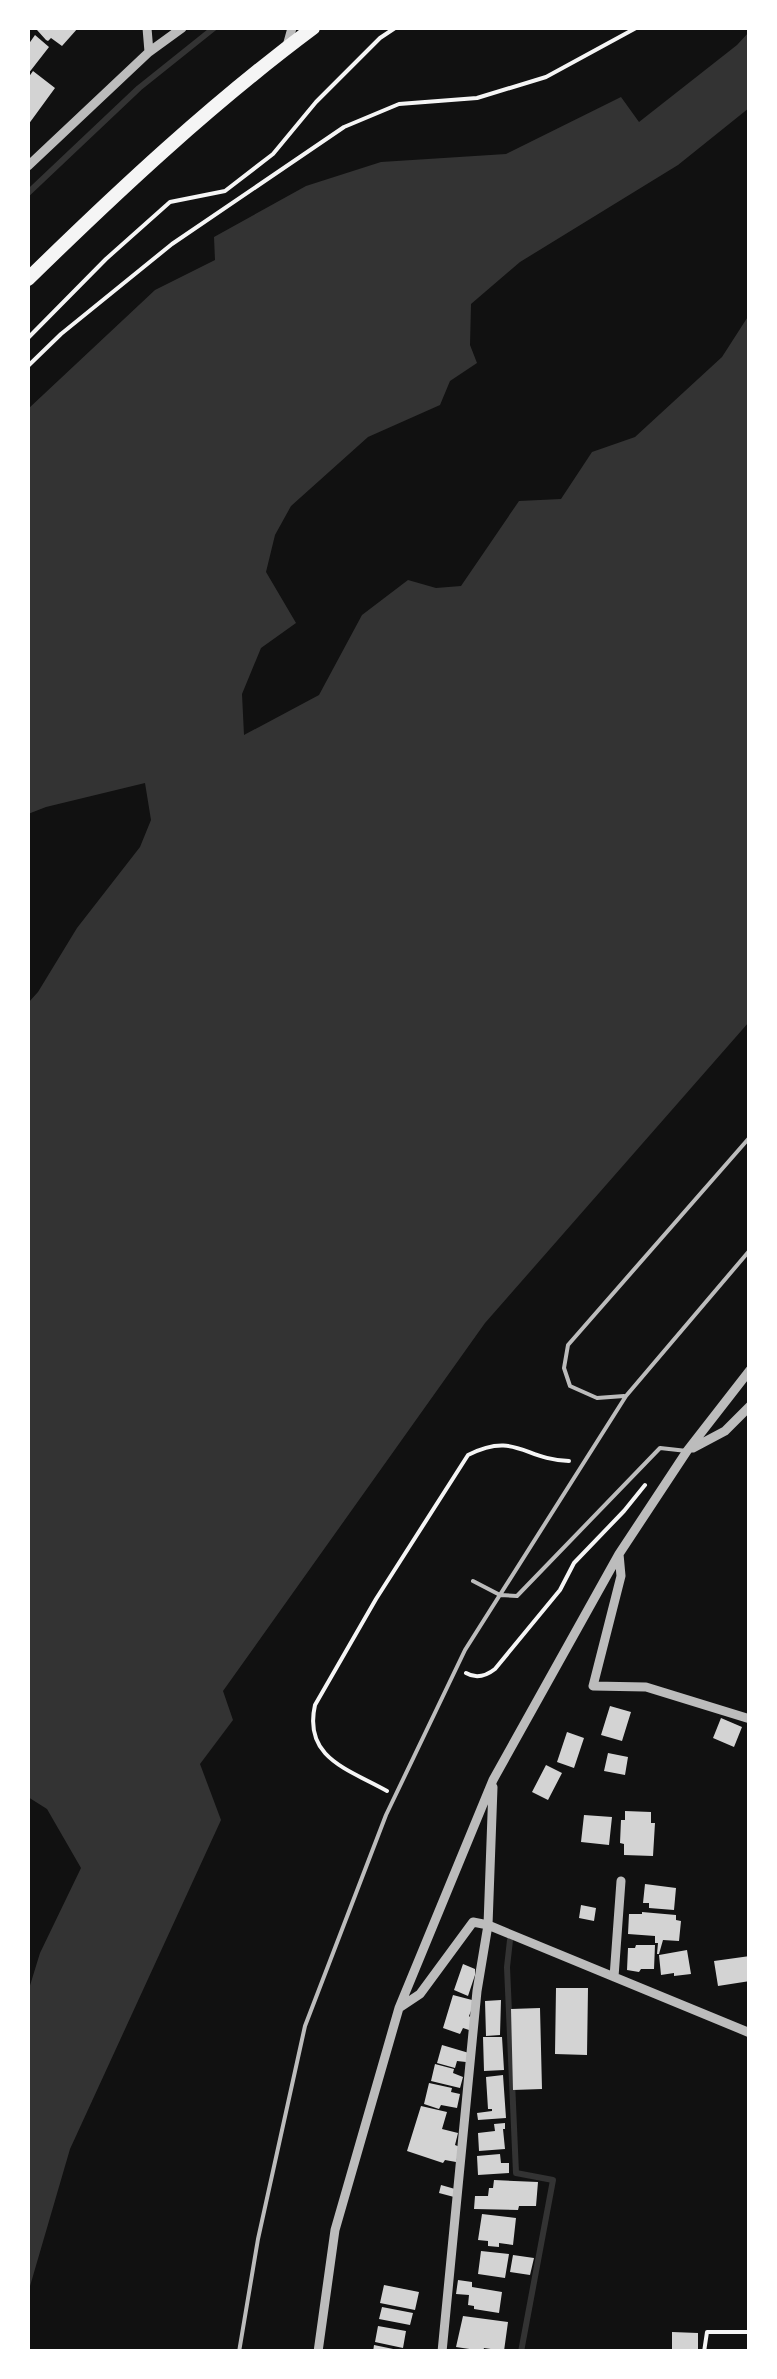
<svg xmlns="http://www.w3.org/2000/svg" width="777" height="2379" viewBox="0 0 777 2379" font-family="'PT Sans',sans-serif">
<rect width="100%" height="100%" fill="#111"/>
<path fill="#333" d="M749,32V108L678,165L520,262L471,304L470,345L477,363L450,381L440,405L368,437L291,506L275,535L266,572L296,623L261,648L242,694L244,735L319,695L362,615L408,580L436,588L461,586L519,501L561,499L592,452L635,437L722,357L749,315V1022L485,1323L223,1691L233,1720L200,1764L221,1820L70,2149L28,2293V1992L40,1953L81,1868L47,1809L28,1797V1003L38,992L77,928L140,847L151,820L145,783L46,807L28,814V409L155,290L215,260L214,237L306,186L381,162L506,154L621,97L639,122L737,45Z"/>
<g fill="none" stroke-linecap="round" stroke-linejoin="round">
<path stroke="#333" stroke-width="6" d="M28,193L139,88L214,28
M510,1940L507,1967L516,2173L553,2180L521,2352"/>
</g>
<path fill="#d3d3d3" d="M39,28H78L62,46L51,38L48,41L46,40L37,30Z
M35,35L49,47L28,74V45Z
M33,71L55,88L28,125V78Z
M610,1706L631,1712L622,1741L601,1735Z
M721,1718L742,1727L734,1747L713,1738Z
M567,1732L584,1738L574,1768L557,1762Z
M608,1753L628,1757L625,1775L604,1771Z
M546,1765L562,1773L548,1800L532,1792Z
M625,1811L651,1812V1823H655L653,1856L624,1855V1844L620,1843L621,1820H625Z
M584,1815L612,1817L609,1845L581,1842Z
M645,1884L676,1888L674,1910L649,1908V1903H643Z
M581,1905L596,1908L594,1921L579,1918Z
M642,1912L676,1915V1920L681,1921L679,1941L663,1940L659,1954H657L658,1943H655V1936L628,1934L629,1914H642Z
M636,1945H655L654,1969H641L639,1972L627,1970L628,1948H635Z
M687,1950L691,1974L674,1976V1973L661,1975L659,1955Z
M750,1956V1981L718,1986L714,1961Z
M463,1964L475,1969V1975L468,1996L454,1990Z
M556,1988H588L587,2055L555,2054Z
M453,1995L472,2000L473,2006L469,2016L472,2019L469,2030L463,2028L460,2034L443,2028Z
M501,2000L500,2035L486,2036L485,2001Z
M540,2008L542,2089L513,2090L511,2009Z
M483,2037H502L504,2070L484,2071Z
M442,2045L469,2053L466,2062L457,2061L455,2068L437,2063Z
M435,2064L454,2069L453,2073L463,2077L460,2088L431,2081Z
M503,2075L506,2118L478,2120L477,2113L492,2111V2109H488L486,2077Z
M429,2083L452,2088L451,2092L460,2094L457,2108L441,2105L439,2109L424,2104Z
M421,2106L447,2112L442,2129L458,2133L455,2145L460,2147L456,2162L445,2160L443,2163L407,2151Z
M505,2123V2129H503L505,2149L479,2151L478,2133L495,2131L494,2124Z
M500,2154L501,2163H509V2173L478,2175L477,2156Z
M494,2180L538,2182L536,2206H519L518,2210L474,2209L475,2196H488L489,2188H493Z
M441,2185L455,2189L454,2197L439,2193Z
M482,2214L516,2218L513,2245L499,2243V2247L488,2246V2241L478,2240Z
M481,2251L509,2254L505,2278L478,2274Z
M513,2255L534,2258L530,2275L510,2272Z
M458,2280L472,2282V2287L502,2292L499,2313L474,2309V2306L468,2305L469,2295L456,2294Z
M384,2285L419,2292L415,2310L380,2303Z
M382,2307L413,2313L410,2325L379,2319Z
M463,2316L508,2322L504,2351L484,2348L483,2351L456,2347Z
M378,2326L406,2331L403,2348L375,2342Z
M672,2332L698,2333V2352H672Z
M374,2345L398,2350V2352H373Z"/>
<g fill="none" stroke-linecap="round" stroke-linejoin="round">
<path stroke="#f5f5f5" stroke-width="4" d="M28,338L106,259L170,202L225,191L273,154L316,102L380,38L395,28
M28,366L61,334L172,244L344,127L399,104L477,98L546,77L636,28
M466,1673C476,1679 486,1676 495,1669L560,1590L574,1563L624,1511L645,1485
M387,1791C348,1769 303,1758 315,1705L376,1599L468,1455C516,1431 524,1460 569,1461
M704,2352L707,2332H750"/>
<path stroke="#bcbcbc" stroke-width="4" d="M624,1396L597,1398L570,1386L564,1368L568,1345L750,1137
M473,1581L500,1595L517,1596L660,1448L687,1451
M239,2352L258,2239L305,2026L386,1815L465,1650L626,1396L750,1250"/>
<path stroke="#bcbcbc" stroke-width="9" d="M147,28L149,52
M287,46L292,28
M28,166L149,52L182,28
M693,1448L725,1431L750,1406
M619,1554L621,1576L593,1686L646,1687L750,1719
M614,1977L621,1881
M399,2008L420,1994L473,1922L488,1925L750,2033
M318,2352L335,2230L399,2008L493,1780L619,1554L687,1451L750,1370
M442,2352L477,1991L488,1925L493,1787"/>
<path stroke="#f5f5f5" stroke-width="14" d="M28,279C118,191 211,104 313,28"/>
</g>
<rect width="777" height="2379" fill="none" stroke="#ffffff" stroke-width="60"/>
</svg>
